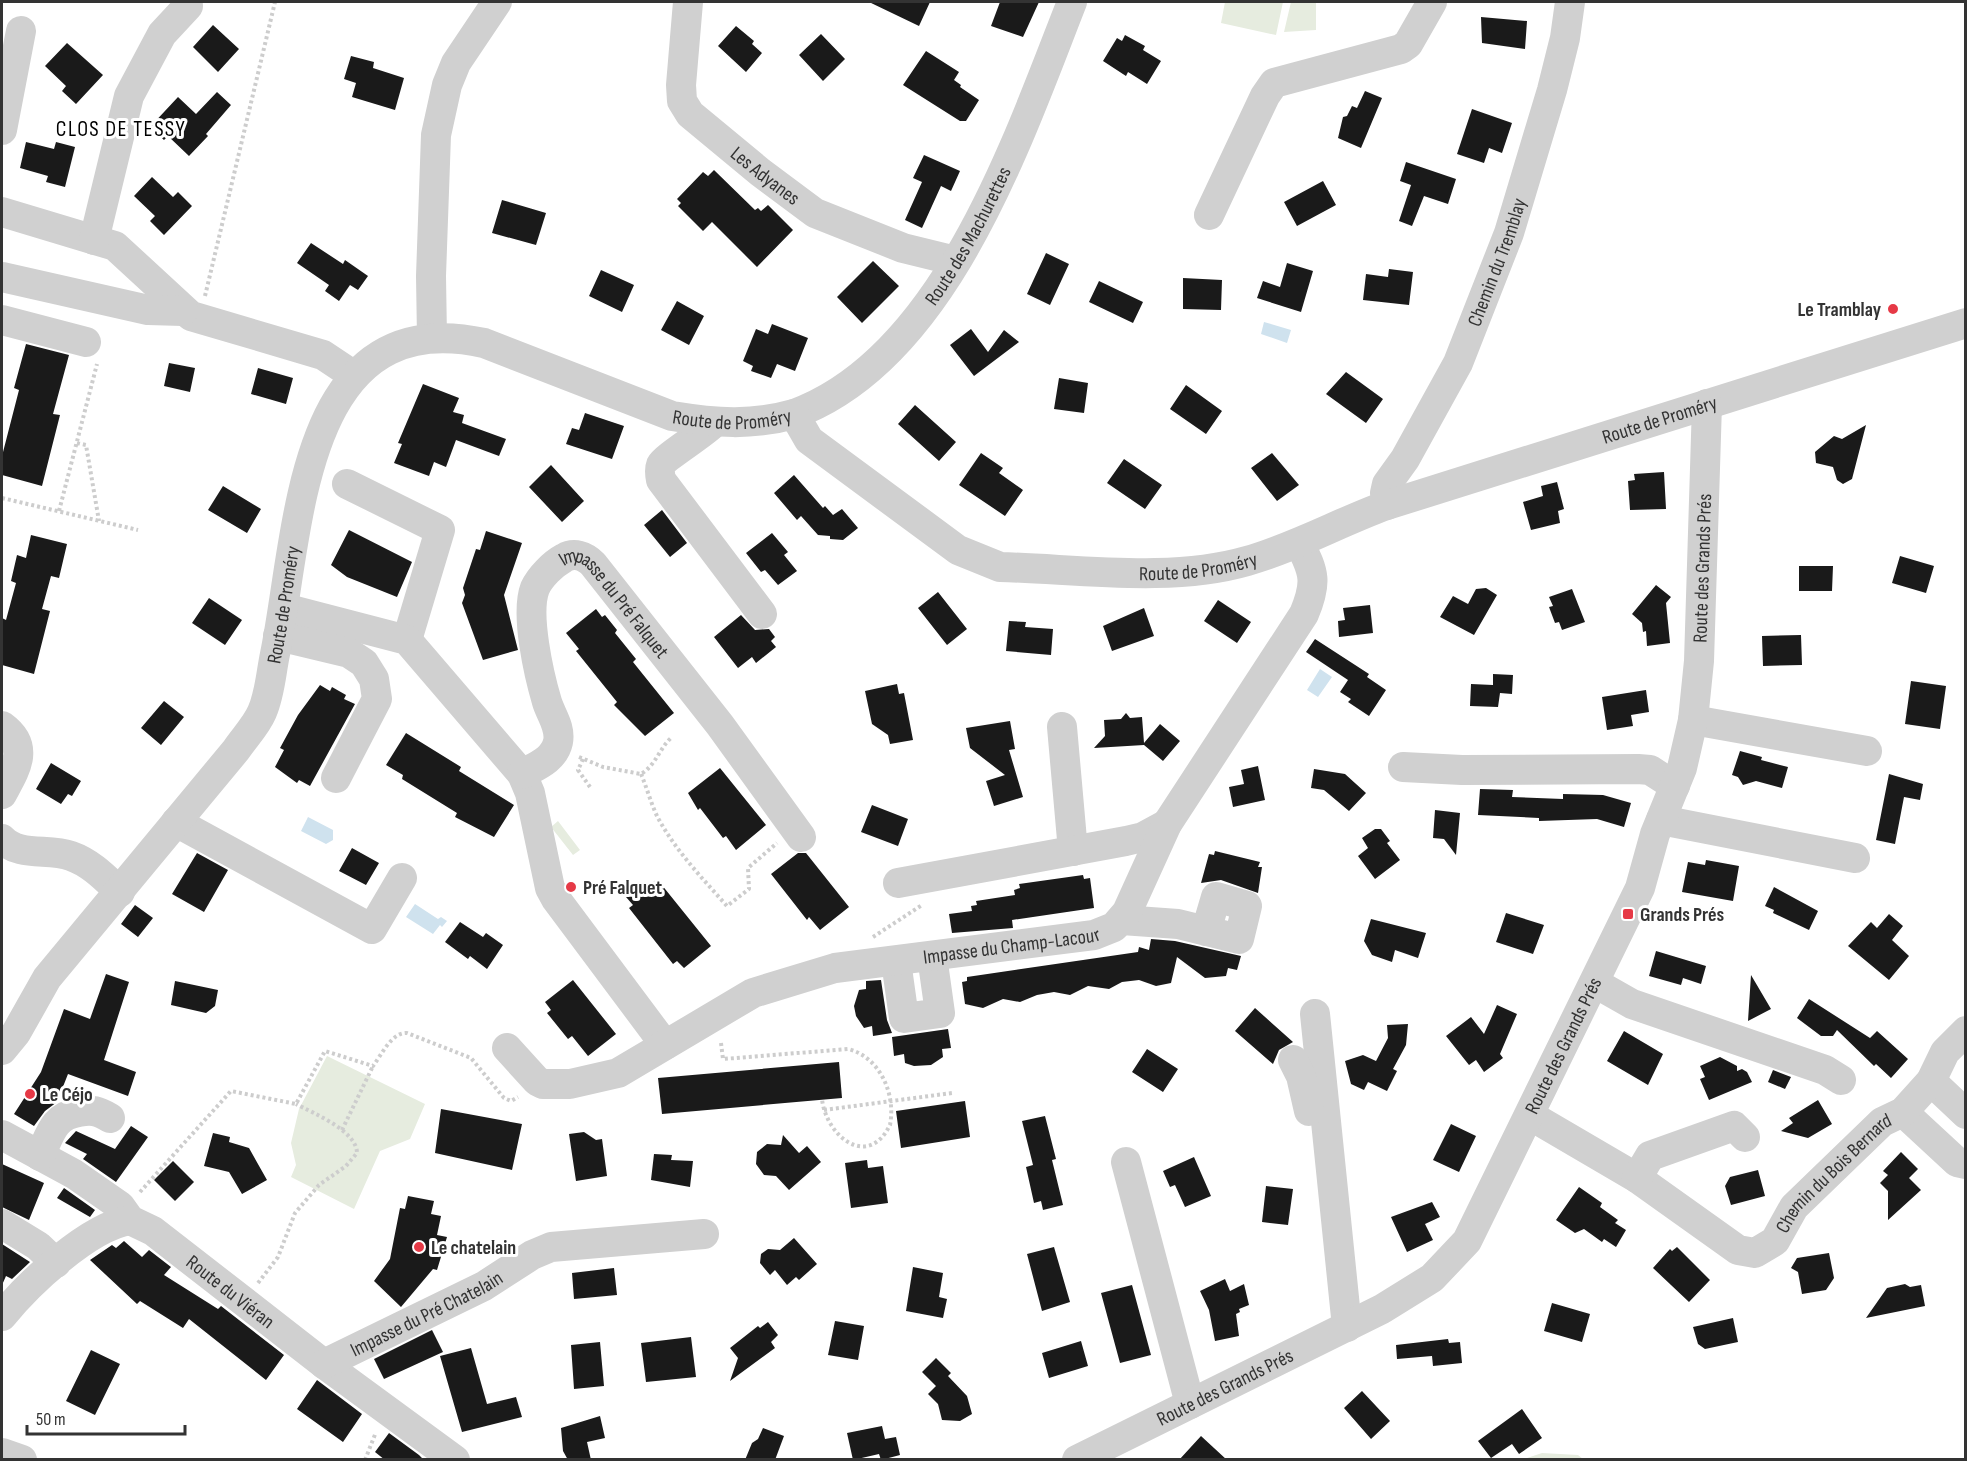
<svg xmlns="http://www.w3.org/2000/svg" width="1967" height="1461" viewBox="0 0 1967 1461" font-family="'Sofia Sans Condensed',sans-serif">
<rect width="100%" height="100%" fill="#fff"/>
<path fill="#e6ecdf" d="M1225,2H1283L1276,35L1221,23Z
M1291,2H1316V30L1284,32Z
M558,821L580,850L573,855L551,827Z
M327,1056L425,1104L410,1139L380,1151L354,1209L291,1177L296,1165L291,1143L299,1109Z
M1542,1453L1578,1455L1583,1459H1524Z"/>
<path fill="#cfe2ee" d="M1264,322L1291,330L1287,343L1261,334Z
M1320,669L1332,677L1318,697L1307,690Z
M308,817L333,830V840L326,844L301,831Z
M415,904L438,919L441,917L447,921L442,927L440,925L433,934L406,917Z"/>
<path fill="#1a1a1a" d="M869,2H930L919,26Z
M1000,2H1039L1023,37L991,26Z
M1481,17L1527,21L1525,49L1482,43Z
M213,25L239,49L218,72L193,47Z
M736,26L754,41L752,44L762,53L746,72L718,46Z
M821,34L845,59L823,81L799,55Z
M1125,35L1145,46L1143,50L1161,61L1147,84L1128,72L1126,76L1103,61L1117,38L1122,41Z
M67,43L103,75L76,104L62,91L66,86L45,66Z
M926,51L959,72L954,80L961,85L960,87L979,100L966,121H960L903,85Z
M351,56L374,62L373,68L404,78L395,110L352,97L356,83L344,79Z
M1365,91L1382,98L1361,148L1338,138L1343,117L1347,116L1352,106L1357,108Z
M217,92L231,105L206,134L208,136L189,156L168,136L164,140L150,127L178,97L196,114Z
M1472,109L1512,123L1502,153L1489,148L1484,163L1457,154Z
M26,142L54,149L56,142L75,147L65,187L46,182L48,176L20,168Z
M924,155L960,171L951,191L941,186L922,228L905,220L922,182L913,178Z
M1406,162L1456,179L1448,204L1424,196L1412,226L1399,221L1411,185L1400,181Z
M714,170L755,210L758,208L761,211L768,205L793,230L757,267L712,222L703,231L678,206L681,203L677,199L703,172L708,176Z
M152,177L173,197L178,192L192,206L164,235L150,221L155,216L134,196Z
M1323,181L1336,205L1297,226L1284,202Z
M502,200L546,213L536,245L492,233Z
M311,243L343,264L345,260L368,276L358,290L350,285L339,301L325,291L329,285L297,263Z
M1046,253L1069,264L1050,305L1027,294Z
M873,261L899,286L862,323L837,297Z
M1287,263L1313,271L1301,312L1257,298L1263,281L1280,287Z
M1389,269L1413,272L1409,305L1363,300L1366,274L1388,277Z
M601,270L634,285L622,312L589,296Z
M1183,278L1222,280L1221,310L1183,309Z
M1099,281L1143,302L1133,323L1089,302Z
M677,301L704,316L689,345L661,330Z
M772,324L808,338L795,371L777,364L771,378L751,371L753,366L743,361L756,329L768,334Z
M971,329L988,352L1004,330L1019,342L974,376L950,345Z
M26,344L69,355L53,414L60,415L42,486L2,475V456L19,390L14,388Z
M169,363L195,368L190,392L164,386Z
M258,368L293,378L286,404L251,394Z
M1346,372L1383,399L1366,423L1326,394Z
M1059,378L1088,383L1084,413L1054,409Z
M423,384L459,398L453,412L464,415L462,423L506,439L499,456L456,440L446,467L434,462L429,476L394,463L402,444L398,443Z
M1186,385L1222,411L1206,434L1170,409Z
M915,405L956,442L939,461L898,424Z
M585,413L624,426L612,459L566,444L572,428L579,430Z
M1866,425L1852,479L1843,484L1837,480L1833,467L1816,463L1815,452L1834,436L1842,439Z
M981,453L1003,468L999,473L1023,490L1005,516L959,485Z
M1272,453L1299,485L1277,501L1251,468Z
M1124,459L1162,485L1145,509L1107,483Z
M551,465L584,501L562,522L529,487Z
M1664,472L1666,509L1630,510L1628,481L1635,480L1634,474Z
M794,475L823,508L825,506L833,515L842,509L858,528L843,540L830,539V536L818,535L801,516L797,520L774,493Z
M1557,482L1564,509L1558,511L1560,523L1531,530L1523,502L1543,496L1541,486Z
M223,486L261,509L247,533L208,510Z
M662,510L687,543L670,557L644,525Z
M349,530L412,562L397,597L347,577L331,565Z
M486,531L522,543L504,595L518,650L483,660L462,603L465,595L463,588L476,549L480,550Z
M772,533L788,552L784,555L797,571L778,585L765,570L761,572L746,553Z
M31,535L67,544L59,578L51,576L42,609L50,611L34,674L2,665V618L6,620L16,583L11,581L17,555L26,558Z
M1900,556L1934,566L1926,593L1892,583Z
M1799,566H1833L1832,591H1799Z
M1656,585L1671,597L1666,603L1670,643L1647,646L1646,631L1643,632L1642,623L1632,614Z
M1486,588L1497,595L1474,635L1440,617L1453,596L1468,604L1476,589Z
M1572,589L1585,622L1562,630L1559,622L1555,623L1549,607L1553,606L1549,597Z
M938,592L967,629L947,645L918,608Z
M209,598L242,620L225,645L192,623Z
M1218,600L1251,622L1237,643L1204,621Z
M1370,605L1373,633L1339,637L1338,621L1345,620L1343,608Z
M1144,608L1154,636L1112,651L1103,626Z
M596,609L602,617L605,615L617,630L615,633L636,659L633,662L674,713L645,736L614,705L617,702L576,651L579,649L566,633Z
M741,615L755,630L769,629L775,637L771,641L776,647L756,663L752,657L738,668L714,637Z
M1009,621L1026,622L1025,627L1053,629L1051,655L1006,651Z
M1801,635L1802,665L1763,666L1762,636Z
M1315,639L1369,674L1367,677L1386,690L1369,716L1348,702L1351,699L1340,692L1348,680L1306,652Z
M1493,674L1513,675L1512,694L1500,693L1498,707L1470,706L1471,684L1493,685Z
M1911,681L1946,686L1940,729L1905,724Z
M897,684L899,694L904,693L913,740L890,744L888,735L872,724L865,691Z
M320,685L330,691L332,687L346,695L344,699L355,704L310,786L299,780L297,783L275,767L284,750L280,748L298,715Z
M1646,690L1649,712L1631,715L1633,726L1607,730L1602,697Z
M164,701L184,717L161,745L141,728Z
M1126,713L1130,718L1142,717L1144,743L1160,724L1180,741L1163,761L1144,745L1094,748L1105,736L1104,720L1121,719Z
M1010,721L1015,749L1009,750L1023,797L994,806L986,781L1005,775L970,748L966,728Z
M406,733L461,767L459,771L514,805L494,837L455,817L457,813L402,779L403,775L386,765Z
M1740,751L1762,757L1761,760L1788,767L1782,788L1756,781L1743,785L1738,777L1732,775Z
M51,763L81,781L72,796L68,794L61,804L36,789Z
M1258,766L1265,800L1233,807L1229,787L1244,784L1241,770Z
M720,768L766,825L736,850L726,836L723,838L700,808L698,810L688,793Z
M1314,769L1345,774L1366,793L1349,811L1324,790L1311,788Z
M1889,774L1923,784L1920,800L1904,797L1895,844L1876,840Z
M1480,789L1513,790L1512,797L1563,799V794L1603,795L1631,803L1624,827L1597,819L1539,821V818L1478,815Z
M872,805L908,819L898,846L861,832Z
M1435,810L1460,813L1456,855L1444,839L1433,838Z
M1375,829H1381L1390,841L1387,843L1400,860L1375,879L1358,856L1368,848L1362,838Z
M352,848L379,863L366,885L339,871Z
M1215,851L1260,862L1258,867H1262L1258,893L1221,880L1201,883L1209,854L1214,855Z
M197,853L228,870L204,912L172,894Z
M798,853H806L849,907L820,930L809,917L807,920L771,874Z
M1706,860L1739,866L1733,901L1682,892L1688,862L1705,865Z
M1083,875L1084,879L1090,878L1094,908L1012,920L1013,928L952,933L949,914L972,911L971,906L977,905L976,901L1015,895L1014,890L1020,888L1019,884Z
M657,879L711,946L684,968L677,961L673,964L629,908L633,905L626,897L641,885L645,889Z
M1774,887L1818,911L1809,930L1773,913L1774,910L1765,906Z
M135,905L153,918L138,937L121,924Z
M1506,913L1544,925L1533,954L1496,942Z
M1889,914L1903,926L1892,940L1909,956L1889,980L1848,946L1871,922L1877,928Z
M1371,919L1426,933L1418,958L1395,950L1392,962L1372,955L1364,941Z
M460,922L483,937L486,933L503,945L487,969L470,956L468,959L445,942Z
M1151,939L1175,941L1241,956L1237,970L1228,968L1226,976L1205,978L1177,957L1171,983L1156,986L1139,980L1122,982L1109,989L1088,986L1070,995L1054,992L1037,995L1020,1002L1003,999L983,1008L965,1004L962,982L967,981V977L1138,952L1139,947L1149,950Z
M1656,951L1706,966L1701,984L1683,978L1681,985L1649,976Z
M106,974L129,982L104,1060L136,1072L128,1096L68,1074L57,1102L45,1111L34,1126L14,1114L41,1072L64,1009L90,1019Z
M1751,975L1771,1009L1748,1021Z
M573,980L616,1034L588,1056L572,1036L568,1039L547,1013L551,1010L545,1002Z
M881,980L887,1020L892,1033L873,1036L872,1026L864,1028L856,1016L854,1006L859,990L866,989V981Z
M175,981L218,990L215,1006L206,1013L171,1005Z
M1809,999L1870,1038L1877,1031L1908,1059L1891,1078L1876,1064L1874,1066L1837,1030L1833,1036H1821L1797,1018Z
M1497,1005L1517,1014L1500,1054L1503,1058L1484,1072L1476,1060L1469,1065L1446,1036L1471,1017L1484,1034Z
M1255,1008L1293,1042L1279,1050L1273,1064L1235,1031Z
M1408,1024L1406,1045L1393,1069L1397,1071L1387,1091L1368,1082L1364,1090L1351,1084L1345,1061L1363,1055L1376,1061L1388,1038L1387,1025Z
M948,1029L951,1048L942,1049L943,1057L931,1065L914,1066L905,1063L904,1054L894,1056L892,1037Z
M1624,1031L1663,1054L1648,1085L1607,1061Z
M1147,1049L1178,1069L1163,1092L1132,1072Z
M1720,1057L1737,1066V1071L1742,1069L1747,1072L1752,1082L1709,1100L1700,1079L1705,1077L1700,1066Z
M839,1062L842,1098L662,1114L658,1078Z
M1773,1070L1791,1077L1785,1089L1768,1082Z
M1818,1100L1832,1124L1808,1138L1781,1131L1793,1123L1789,1118Z
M965,1101L970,1137L901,1148L896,1111Z
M441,1109L522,1124L512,1170L435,1153Z
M1045,1116L1056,1159L1052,1160L1063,1205L1043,1210L1041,1201L1034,1203L1026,1167L1033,1165L1022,1121Z
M1451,1124L1476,1136L1459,1172L1433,1160Z
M131,1126L148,1137L116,1182L83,1159L87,1154L65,1143L76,1131L115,1149Z
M584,1132L596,1140L602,1139L607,1176L576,1181L569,1134Z
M213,1133L230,1137L229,1142L249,1148L267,1180L242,1194L229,1172L204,1166Z
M783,1135L799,1153L807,1146L821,1162L789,1190L776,1176L764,1175L756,1164L757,1152L767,1144L781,1145Z
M1901,1152L1918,1169L1909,1178L1921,1190L1888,1220V1191L1880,1183L1888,1175L1883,1171Z
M654,1154L672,1155L671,1160L693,1161L690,1187L651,1180Z
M1194,1157L1211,1196L1185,1207L1175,1185L1170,1187L1163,1171Z
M867,1160L868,1168L883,1166L888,1203L851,1208L845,1163Z
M173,1161L194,1182L175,1201L154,1180Z
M2,1164L44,1183L29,1220L2,1207Z
M1758,1170L1765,1196L1731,1205L1725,1186L1730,1177Z
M1266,1186L1293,1189L1288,1225L1262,1222Z
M1579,1187L1602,1203L1600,1207L1618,1220L1615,1223L1626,1230L1616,1247L1604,1239L1602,1242L1584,1229L1575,1233L1556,1220Z
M64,1188L95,1210L90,1217L57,1198Z
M408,1196L434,1201L431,1214L441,1216L437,1235L447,1237L437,1270L433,1269L401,1307L374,1281L390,1259L400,1208L405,1209Z
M1432,1202L1440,1217L1425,1224L1433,1240L1407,1252L1391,1217Z
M794,1238L817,1264L799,1280L796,1277L787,1285L775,1270L770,1275L760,1263L761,1254L768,1249L780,1250Z
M124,1241L142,1257L149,1250L171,1267L164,1275L218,1309L221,1306L284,1355L266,1380L189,1319L183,1328L140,1301L137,1304L90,1260L112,1245L116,1248Z
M2,1244L30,1262L12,1279L6,1276L2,1285Z
M1054,1247L1070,1302L1042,1311L1027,1254Z
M1677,1247L1710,1280L1689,1302L1653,1268L1670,1249L1672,1251Z
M1829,1253L1834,1278L1826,1290L1802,1294L1798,1272L1791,1268L1797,1258Z
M913,1267L943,1273L939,1297L947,1299L943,1318L906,1311Z
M614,1268L617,1295L574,1299L572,1273Z
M1225,1279L1230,1291L1244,1284L1249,1305L1239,1309L1240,1312L1236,1314L1239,1336L1215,1341L1209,1310L1200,1291Z
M1905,1284L1910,1287L1921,1285L1925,1306L1866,1318L1887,1288Z
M1132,1285L1151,1355L1120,1363L1101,1293Z
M1552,1303L1590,1314L1582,1342L1544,1331Z
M1733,1318L1738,1342L1705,1349L1698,1344L1693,1327Z
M835,1321L864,1326L858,1360L828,1355Z
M768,1322L778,1335L771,1342L775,1348L730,1381L738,1358L730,1348L758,1326L760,1328Z
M432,1330L443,1352L384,1379L374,1359Z
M691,1337L696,1377L646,1382L641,1343Z
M1448,1339L1449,1343L1460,1342L1462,1363L1433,1366L1432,1356L1397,1359L1396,1345Z
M1081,1341L1088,1366L1049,1378L1042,1353Z
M600,1342L604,1386L574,1389L571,1345Z
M471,1348L487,1404L516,1397L522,1417L462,1432L440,1356Z
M91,1350L120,1364L95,1415L66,1401Z
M936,1358L951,1373L948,1376L967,1396L972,1414L960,1421L942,1420L938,1404L928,1394L936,1386L922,1372Z
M317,1380L362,1414L343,1442L297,1409Z
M1362,1391L1390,1421L1371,1439L1344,1408Z
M1522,1409L1542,1438L1519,1454L1512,1444L1491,1458L1478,1441Z
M600,1416L605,1438L587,1442L591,1460H568L563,1451L561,1428Z
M882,1426L885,1439L896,1437L900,1455L881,1460L879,1454L853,1460L847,1433Z
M763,1428L784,1436L775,1460H745L752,1443L758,1439Z
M389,1433L419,1455L424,1460H385L375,1452Z
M1201,1436L1227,1460H1179Z"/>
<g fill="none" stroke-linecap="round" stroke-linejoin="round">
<path stroke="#cdcdcd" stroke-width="4" stroke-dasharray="3 3" stroke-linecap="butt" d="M205,296L275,2
M77,443L86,445L99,521
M2,498L138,530
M59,511L97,364
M579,757L603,767L641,774C656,765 659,749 671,738
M583,759L578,770L590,787
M641,774C647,788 651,804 658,818C676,851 702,878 727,906L749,889L748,868L777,843
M873,937L922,905
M721,1043L723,1059L848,1049C880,1057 896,1094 890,1125C868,1170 826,1136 822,1099
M824,1110L952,1093
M342,1130L373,1066
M140,1192L231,1091L296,1104L325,1051L373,1066C382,1054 392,1032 407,1033L471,1058L504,1098L511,1101L518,1097
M258,1283L278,1257L295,1213L319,1185L346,1166L357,1153C357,1131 313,1113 296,1104
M365,1460L376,1432"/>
<g stroke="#d0d0d0" stroke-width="30">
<path id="s1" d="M688,2L681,85L682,101L690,114L760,172L815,213L903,248L956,261"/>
<path d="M2,130L21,31"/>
<path d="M2,212L115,246L191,316L323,355L353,375"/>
<path d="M1209,215L1265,96L1274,83L1401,49L1408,44L1432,2"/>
<path d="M94,240L129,96L162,34L188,6"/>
<path d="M2,277L148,310L183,311"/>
<path d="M2,320L86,342"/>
<path d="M432,338L431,276L436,135L447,85L456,63L497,2"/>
<path id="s2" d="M794,414C945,359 1018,139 1072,2"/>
<path d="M715,422C705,433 665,457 661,465C659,470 660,475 661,480L762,614"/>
<path d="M347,484L440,530L407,640"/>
<path id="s3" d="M1387,505L1385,493L1387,484L1405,459L1458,363L1509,233L1552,90L1565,38L1570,2"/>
<path d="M284,608L407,640L522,774L530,793L550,888L556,899L665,1045"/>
<path d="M278,636L349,653L364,663L374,679L377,699L336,778"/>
<path d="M1693,720L1867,751"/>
<path d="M2,726C31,747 15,770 2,794"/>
<path d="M1062,727L1073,851"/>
<path d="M1403,767L1462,770L1638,769L1650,770L1675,786"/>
<path id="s4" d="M522,774C536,766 554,760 558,742C561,727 551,715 547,702C539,675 525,614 535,588C540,577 553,564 564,558C574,552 585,556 593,564L720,725L801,837"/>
<path d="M1661,820L1855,858"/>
<path d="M176,822L372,929L402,878"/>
<path d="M2,839C19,857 48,848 71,856C91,863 105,878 120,892"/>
<path d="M898,883L1126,841L1143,837L1167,824"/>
<path d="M1122,920L1178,924L1239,939L1247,906L1216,897L1206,931"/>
<path d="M896,961L904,1018L940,1013L932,956"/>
<path d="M1595,983L1632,1004L1825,1070L1841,1080"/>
<path d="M1315,1014L1347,1327"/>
<path id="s5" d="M507,1048L537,1081L543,1084H570L618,1073L753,993L835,968L1094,935L1114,927L1127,912L1167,824L1304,614C1317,583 1315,573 1299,543"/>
<path id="s6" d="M2,1050L16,1033L47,978L236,750C244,738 256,726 262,712C270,694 271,673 275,654C300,533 298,302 484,343L672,416C715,423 752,426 794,414L809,440L958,550L1000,567C1078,569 1171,583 1247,561C1296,547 1340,522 1387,505L1966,323"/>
<path d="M1293,1060L1301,1076L1309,1111"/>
<path d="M1931,1081L1966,1114"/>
<path d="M1903,1112L1957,1162L1966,1164"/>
<path id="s7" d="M1531,1116L1637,1178L1738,1250L1755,1253L1775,1241L1794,1207L1882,1122L1903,1112L1931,1081L1945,1052L1966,1031"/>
<path id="s8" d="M2,1135L74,1174L120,1206L130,1220L153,1231L324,1364L455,1460"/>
<path d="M40,1156C50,1135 53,1116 79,1112C92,1109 98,1111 110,1118"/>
<path d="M1126,1162L1190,1404"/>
<path d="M1637,1178L1650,1156L1734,1126L1745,1137"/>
<path d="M2,1224L38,1246L56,1263"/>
<path d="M2,1316C28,1284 88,1227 130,1220"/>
<path id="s9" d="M324,1364L484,1286L532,1255L551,1247L704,1234"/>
<path d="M2,1453L22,1460"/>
<path id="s10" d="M1077,1460L1382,1309L1432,1278L1467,1241L1640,888L1655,834L1682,768L1693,720L1699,661L1707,404"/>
</g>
</g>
<g fill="#e63946" stroke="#fff" stroke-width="2">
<circle cx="1893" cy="309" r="6"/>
<circle cx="571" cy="887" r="6"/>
<rect x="1622" y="908" width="12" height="12" rx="3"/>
<circle cx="30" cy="1094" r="6"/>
<circle cx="419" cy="1247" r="6"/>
</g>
<g text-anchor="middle" stroke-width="6" stroke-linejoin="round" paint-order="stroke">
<g font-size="20" fill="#333" stroke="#fff">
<text dy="7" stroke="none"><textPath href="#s1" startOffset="212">Les Adyanes</textPath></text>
<text dy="7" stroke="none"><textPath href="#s2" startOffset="255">Route des Machurettes</textPath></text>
<text dy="7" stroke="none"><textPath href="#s3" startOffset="270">Chemin du Tremblay</textPath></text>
<text dy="7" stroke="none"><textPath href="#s6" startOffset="1182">Route de Proméry</textPath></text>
<text dy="7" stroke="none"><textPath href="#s6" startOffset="2190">Route de Proméry</textPath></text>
<text dy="7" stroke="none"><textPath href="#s6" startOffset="1704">Route de Proméry</textPath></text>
<text dy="7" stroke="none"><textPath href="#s10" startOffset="1172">Route des Grands Prés</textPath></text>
<text dy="7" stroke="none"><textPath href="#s6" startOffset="537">Route de Proméry</textPath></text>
<text dy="7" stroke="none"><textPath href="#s4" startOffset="322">Impasse du Pré Falquet</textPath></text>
<text dy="7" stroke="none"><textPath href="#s5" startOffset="548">Impasse du Champ-Lacour</textPath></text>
<text dy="7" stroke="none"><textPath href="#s10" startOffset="668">Route des Grands Prés</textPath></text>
<text dy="7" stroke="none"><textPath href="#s7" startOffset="378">Chemin du Bois Bernard</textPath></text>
<text dy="7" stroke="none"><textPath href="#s8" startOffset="279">Route du Viéran</textPath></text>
<text dy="7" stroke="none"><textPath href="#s9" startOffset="114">Impasse du Pré Chatelain</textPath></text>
<text dy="7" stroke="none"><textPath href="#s10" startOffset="165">Route des Grands Prés</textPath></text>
</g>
<g font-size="20" font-weight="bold" fill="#333" stroke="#fff" text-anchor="start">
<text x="1881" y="316" text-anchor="end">Le Tramblay</text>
<text x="583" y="894">Pré Falquet</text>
<text x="1640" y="921">Grands Prés</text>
<text x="42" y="1101">Le Céjo</text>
<text x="431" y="1254">Le chatelain</text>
</g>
<g font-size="22" letter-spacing="1.5" fill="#000" stroke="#fff">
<text x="121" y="136">CLOS DE TESSY</text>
</g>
</g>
<rect width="1967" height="1461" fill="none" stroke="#333333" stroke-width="6"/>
<path d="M27 1425v9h158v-9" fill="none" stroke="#333333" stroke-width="3"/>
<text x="36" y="1425" font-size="18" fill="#333333" stroke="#ffffff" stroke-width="4.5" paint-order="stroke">50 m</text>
</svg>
